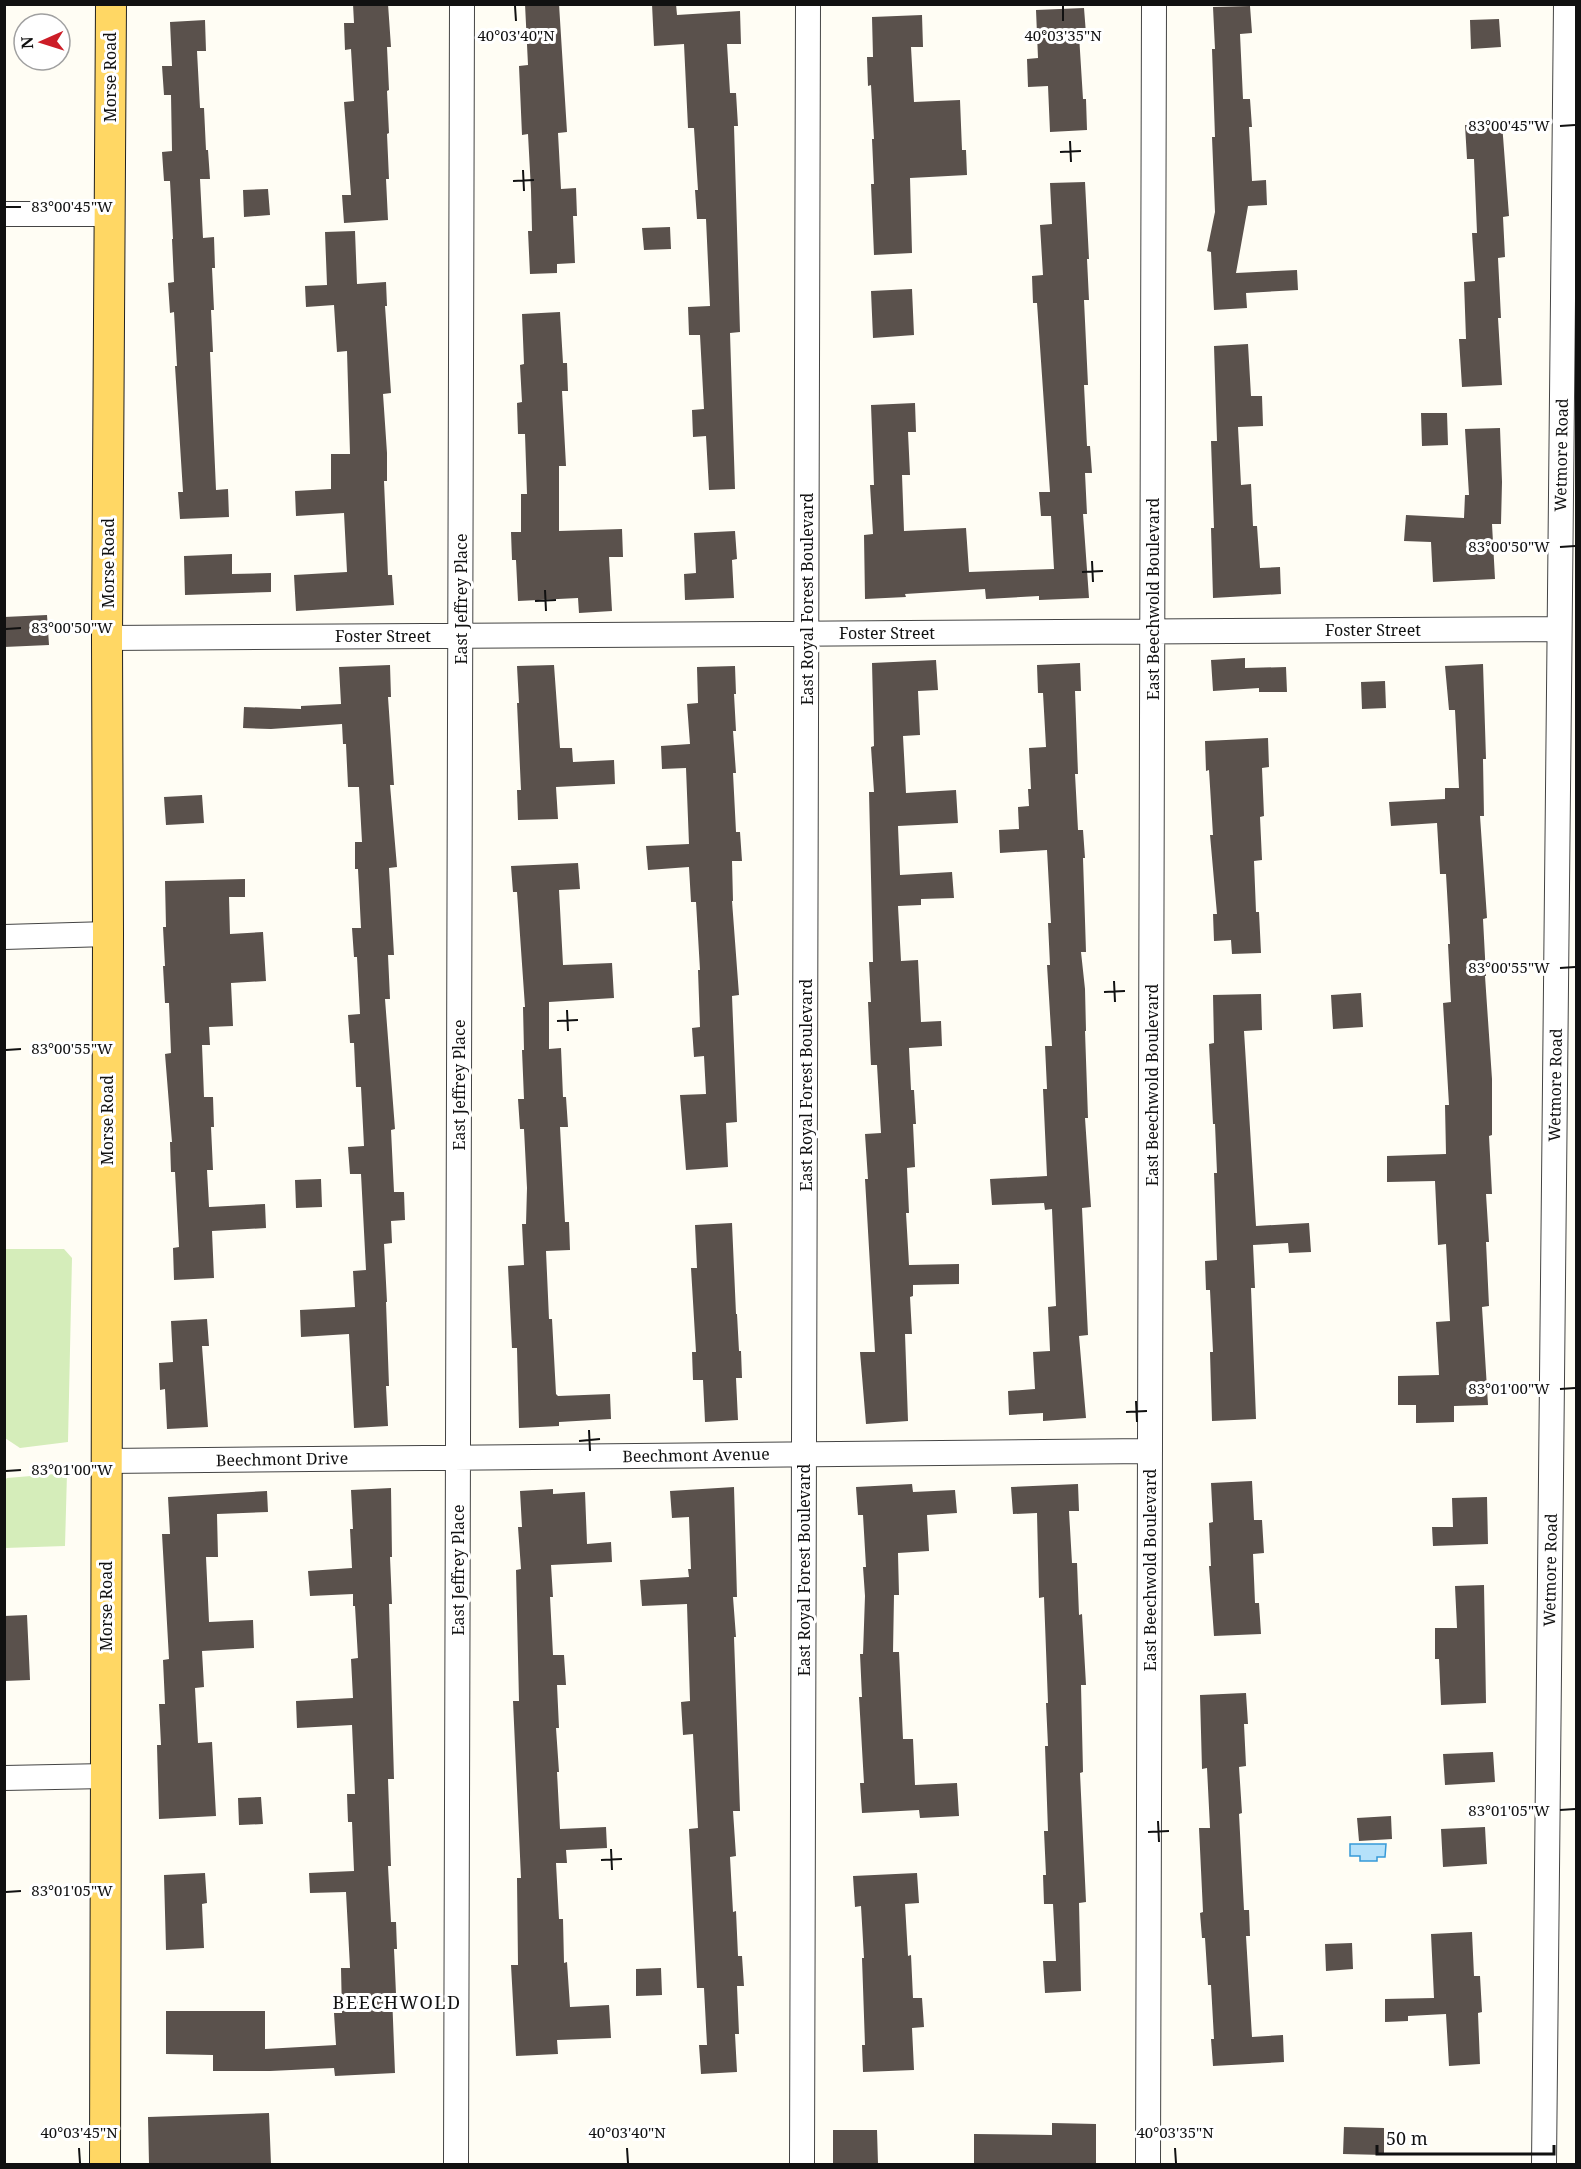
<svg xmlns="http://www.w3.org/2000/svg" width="1581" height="2169" viewBox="0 0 1581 2169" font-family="'Noto Serif',serif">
<rect width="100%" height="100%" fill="#fffdf4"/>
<path fill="#d5edba" d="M4,1249H64L72,1258L68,1442L20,1448L5,1438Z
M67,1473L65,1546L5,1548V1480L7,1478Z"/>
<path fill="#b5e1fa" stroke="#3699d7" stroke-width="1.5" d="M1350,1844H1386L1385,1857H1377V1861H1360V1856H1350Z"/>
<path fill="#5a514c" d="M353,4H388L391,47H387L389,90L387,91L389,133L387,134L389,179H386L388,220L344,223L342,195H351L344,102L354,101L351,49L345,50L344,23H354Z
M525,4H559L567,132L558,133L561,189L576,188L577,216H573L575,263L557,264V273L530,274L528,231H532L531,190L528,134L522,135L519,66L528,65Z
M652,4H676L677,15L740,11L741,44H727L730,93H736L738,126H734L740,332L730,333L735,489L709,490L706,436L693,437L692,410L704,409L700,335H689L688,307L710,306L706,219H697L695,190H698L694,128H688L684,44L654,46Z
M1250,6L1252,33L1240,34L1243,99H1250L1252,127H1249L1252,181L1266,180L1267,205L1248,206L1236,273L1297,270L1298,290L1246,293L1247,308L1214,310L1211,252L1207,251L1215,212L1212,137H1215L1212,49H1215L1213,7Z
M1084,8L1086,34L1079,35L1083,99H1086L1087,130L1050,132L1048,86L1028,87L1027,59L1038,58L1036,10Z
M922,15L923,47H911L914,102L960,100L962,150H966L967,175L910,178L912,253L874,255L871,184H874L872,139H874L871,85L868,86L867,57H873L872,17Z
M1499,19L1501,47L1471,49L1470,20Z
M205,20L206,51H197L200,108H204L206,150H208L210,179H200L203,238L214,237L215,268H212L214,310H211L213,352H210L216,490L228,489L229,517L180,519L178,492H183L175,366H177L174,312L170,313L168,283L174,282L172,239H173L170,181H164L162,152L172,151L171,95H164L162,66H172L170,22Z
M1502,123L1509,216L1503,217L1505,257L1498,258L1501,318H1498L1502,385L1462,387L1459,339H1466L1464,282L1475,281L1472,233H1477L1474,159H1467L1465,125Z
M1085,182L1089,259H1087L1089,300H1084L1088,385H1084L1087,446H1090L1092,473H1085L1087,514H1083L1089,598L1039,600V596L986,599L985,589L905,594L906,597L865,599L864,535L873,534L870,485H874L871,405L915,403L916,432H908L910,475H902L904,531L966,528L969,572L1054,569L1051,516H1041L1039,492H1050L1037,303H1033L1032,276L1043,275L1040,225L1052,224L1050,183Z
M268,189L270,215L244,217L243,190Z
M670,227L671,249L644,250L642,228Z
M355,231L357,284L386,282L387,306H385L391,393L383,394L387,453V481H384L388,575H392L394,605L296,611L294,575L347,572L344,513L296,516L295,491L331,489V454H350L347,351L337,352L334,305L306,307L305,286L327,285L325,232Z
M912,289L914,335L873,338L871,291Z
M560,312L563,363H567L568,391H562L566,466H559V531L622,529L623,557H609L612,611L579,613L578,598L518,601L516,560H512L511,532H521V494H527L525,434H518L517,403L522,402L520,365L524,364L522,314Z
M1248,344L1251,396H1262L1263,426L1238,427L1241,485L1251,484L1253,526H1257L1260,568L1280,567L1281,594L1213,598L1211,528H1214L1211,441H1217L1214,346Z
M1421,413H1447L1448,445L1422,446Z
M1500,428L1502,482L1501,524H1492L1495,579L1433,582L1431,542L1404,541L1406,515L1464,518L1465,495H1469L1465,429Z
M735,531L737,559L732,560L734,598L685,600L684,574L696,573L694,533Z
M232,554V574L271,573V592L185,595L184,556Z
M47,615L49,645L4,647V617Z
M1245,658V668L1286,667L1287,692H1259V688L1213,691L1211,660Z
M936,660L938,690L918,691L920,735L903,736L906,793L956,790L958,823L898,826L900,875L952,872L954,898L921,899V905L898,906L901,961L918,960L921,1022L941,1021L942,1046L909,1048L911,1090H914L916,1124H913L915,1167L907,1168L909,1213H906L909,1265L959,1264V1284L913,1285V1296L910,1297L912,1334H905L908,1421L866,1424L860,1352H875L865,1179H868L865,1134L881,1133L877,1065H871L868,1002H871L869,962H873L869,792H874L871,747L874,746L872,663Z
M1080,663L1081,691H1075L1078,774H1075L1078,830H1083L1085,858H1083L1086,952H1081L1085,989L1086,1031H1085L1088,1118H1085L1091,1207L1082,1208L1088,1335L1079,1336L1086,1418L1043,1421V1413L1009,1415L1008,1391L1035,1389L1033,1352L1050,1351L1048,1307L1056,1306L1052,1209L1045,1210L1044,1203L992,1205L990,1179L1047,1176L1043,1089H1047L1045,1046H1052L1047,965H1050L1048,923H1051L1047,850L1000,853L999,830L1019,829L1018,807L1029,806L1028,789H1031L1029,748L1046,747L1043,693H1038L1037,665Z
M1483,664L1486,759H1483L1484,816H1480L1487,918L1483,919L1486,976H1485L1492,1079V1135L1489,1136L1492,1194H1486L1489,1242H1486L1489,1306L1482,1307L1488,1405L1454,1406V1422L1416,1423V1405H1398V1376L1439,1375L1436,1322L1450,1321L1446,1244L1438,1245L1435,1181L1387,1182V1156L1446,1154L1445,1105H1449L1443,1003L1451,1002L1448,944H1450L1446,874H1440L1437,823L1391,826L1389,802L1445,799V788H1459L1455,710H1449L1445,666Z
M390,665L391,697H388L394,785H390L397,867L389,868L394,955H388L390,999H385L395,1129L391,1130L394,1192H404L405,1220L391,1221L392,1243L384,1244L387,1302H386L389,1386H386L388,1426L354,1428L349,1334L301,1337L300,1310L355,1307L353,1271L366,1270L361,1174H350L348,1147L364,1146L361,1087H356L354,1043H350L348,1015L360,1014L357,957H354L352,928H361L358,869H355V842H362L359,787H348L346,744H343L342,724L271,729L243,728L244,707L301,709V706L341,704L339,667Z
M554,665L560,748H572L573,762L614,760L615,784L556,787L558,819L518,820L517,790H521L517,703H519L517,666Z
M735,666L736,694H734L736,731H733L736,773H733L736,832H740L742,861H732L733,901H732L739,995L732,996L737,1122L726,1123L728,1167L686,1170L680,1095L706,1094L704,1056L694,1057L692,1028L700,1027L698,970H700L696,902H691L689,867L648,870L646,846L689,844L686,768L662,769L661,746L690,744L687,704L698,703L697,667Z
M1385,681L1386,708L1362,709L1361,682Z
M1268,738L1269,767L1262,768L1264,816L1260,817L1262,860L1254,861L1256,912H1259L1261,953L1232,954L1231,940L1214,941L1213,914H1217L1210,835H1213L1209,770L1206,771L1205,741Z
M202,795L204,823L166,825L164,797Z
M578,863L580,889L559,890L563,965L612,963L614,998L549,1002V1049L561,1048L563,1097H566L568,1127H560L565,1222H569L570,1250L546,1251L549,1319H552L556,1394L558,1396L610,1394L611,1419L559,1422V1426L519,1428L517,1348H512L508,1266L524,1265L522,1224H526L527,1188L524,1129H520L518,1099H524L522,1050H524L523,1007H525L517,892H513L511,866Z
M245,879V897H229L230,934L263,932L266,981L231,983L233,1026L209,1027L210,1045H202L204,1097H213L214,1127H211L213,1170H207L209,1207L265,1204L266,1228L212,1231L214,1278L174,1280L173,1248L179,1247L175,1172H171L170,1142H172L165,1054L171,1053L169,1003H165L163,966H165L163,927H166L165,881Z
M1361,993L1363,1027L1333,1029L1331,995Z
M1261,994L1262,1030L1244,1031L1256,1226L1309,1223L1311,1252L1289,1253L1288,1243L1253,1245L1255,1288H1251L1256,1419L1212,1421L1210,1352H1213L1210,1290H1206L1205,1261L1217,1260L1214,1173H1217L1215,1124H1213L1209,1044L1214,1043L1213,995Z
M321,1179L322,1207L296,1208L295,1180Z
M732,1223L736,1314H737L739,1351H741L742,1378H736L738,1420L705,1422L703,1380H693L692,1352H696L691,1268H697L695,1225Z
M207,1319L209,1346H202L208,1427L167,1429L165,1389L160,1390L159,1363L173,1362L171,1321Z
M1252,1481L1254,1520H1262L1264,1553L1253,1554L1255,1603H1259L1261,1634L1214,1636L1209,1566H1211L1209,1523L1213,1522L1211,1483Z
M912,1484L913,1492L955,1490L957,1513L927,1515L929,1551L898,1553L899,1595H894L893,1652H899L903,1739H913L915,1785L957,1783L959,1816L920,1818L919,1810L862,1813L860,1783H864L859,1697H862L860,1654H863L865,1596L863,1567H866L863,1515H858L856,1487Z
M1078,1484L1079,1511H1069L1072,1563H1077L1079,1615L1082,1614L1086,1685H1081L1083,1772L1080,1773L1086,1902L1079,1903L1081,1991L1045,1993L1043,1961H1056L1053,1904H1044L1043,1875H1046L1044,1831H1048L1045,1746H1048L1046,1703H1048L1044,1597L1039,1598L1037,1513L1013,1514L1011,1487Z
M734,1487L737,1597H733L736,1637H734L740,1811H733L736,1856L730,1857L733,1912L736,1911L738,1956H742L744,1986H737L739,2034H735L737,2072L701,2074L699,2045H707L704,1988H697L689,1829L698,1828L693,1734L683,1735L681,1702L690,1701L687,1604L642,1606L640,1580L689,1577L688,1569H691L689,1517L672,1518L670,1491Z
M391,1488L392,1557H390L392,1604H389L394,1779H388L391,1866H388L391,1922H396L397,1949H394L396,1994H392L395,2073L335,2076L334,2068L270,2071H213V2055L166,2054V2011H265V2049L336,2045L334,2013H342L341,1968H350L346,1892L310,1893L309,1873L354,1871L352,1822H348L347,1794H355L352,1725L297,1728L296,1701L353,1698L351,1659L358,1658L355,1606H353V1594L310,1596L308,1571L352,1568L350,1529H353L351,1490Z
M553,1489V1494L585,1492L587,1544L611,1542L612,1562L551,1565L553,1597H550L553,1655H564L566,1685H557L559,1728H556L559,1772H557L560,1829L606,1827L607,1848L566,1850L567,1863H556L559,1919H563L564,1963L567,1962L570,2007L609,2005L611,2038L557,2040L558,2054L516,2056L511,1965H518L517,1878H521L513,1701H519L516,1570L521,1569L518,1527H522L520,1491Z
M267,1491L268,1512L217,1514L218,1557H206L209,1622L253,1620L254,1648L202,1651L204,1687L195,1688L198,1743L212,1742L216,1816L159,1819L157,1745H161L159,1704H165L163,1660L169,1659L162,1534H170L168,1497Z
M1487,1497L1488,1544L1433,1546L1432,1527H1453L1452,1498Z
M1484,1585L1486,1703L1441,1705L1439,1659H1435V1628H1457L1455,1586Z
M27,1615L30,1680L4,1681V1616Z
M1246,1693L1248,1724H1244L1246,1766L1239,1767L1242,1813L1239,1814L1244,1910H1249L1250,1936H1246L1252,2037L1283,2035L1284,2062L1213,2066L1211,2039H1214L1211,1985H1208L1205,1938H1202L1200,1913L1203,1912L1199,1828H1210L1207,1768L1202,1769L1200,1695Z
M1493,1752L1495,1782L1445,1785L1443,1754Z
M261,1797L263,1824L239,1825L238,1798Z
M1391,1816L1392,1839L1359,1841L1357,1818Z
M1485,1827L1487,1864L1443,1867L1441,1829Z
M205,1873L207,1903L202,1904L204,1948L166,1950L164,1875Z
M917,1873L919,1903L905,1904L908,1956L911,1955L913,1998H922L924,2027L912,2028L914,2070L863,2072L862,2045H865L862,1958H864L861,1906L855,1907L853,1876Z
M1472,1932L1474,1976H1480L1482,2012L1478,2013L1480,2064L1449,2066L1446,2014L1408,2016V2021L1385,2022V1999L1434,1998L1431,1934Z
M1352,1943L1353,1969L1326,1971L1325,1944Z
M661,1968L662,1995L636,1996V1969Z
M269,2113L271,2164H149L148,2117Z
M1052,2123L1096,2124V2164H974V2134L1052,2135Z
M1344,2127L1384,2128V2155L1343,2154Z
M833,2130H877L878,2164H833Z"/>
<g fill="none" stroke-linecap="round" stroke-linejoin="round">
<defs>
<path id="minor" d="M4,214H109
M107,638L1559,629
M4,937L108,934
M106,1461L1150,1451
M4,1778L106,1776
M456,2164L462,4
M802,2164L808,4
M1148,2164L1154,4
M1544,2164L1566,4"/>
<path id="major" d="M105,2164L108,934L107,638L111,4"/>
</defs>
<use href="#minor" stroke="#444" stroke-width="26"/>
<use href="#major" stroke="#222" stroke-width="32"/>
<use href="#minor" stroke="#fff" stroke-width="24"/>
<use href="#major" stroke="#ffd764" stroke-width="30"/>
</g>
<path fill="none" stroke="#111" stroke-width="2" d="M515,6L516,21M1063,6V21M1560,126L1575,125M1070,141L1071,162M1060,152L1081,151M523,170L524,191M513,181L534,180M6,207H21M1560,547L1575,546M1092,561L1093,582M1082,572L1103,571M545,590L546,611M535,601L556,600M6,629L21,628M1560,968L1575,967M1114,981L1115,1002M1104,992L1125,991M567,1010L568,1031M557,1021L578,1020M6,1050L21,1049M1560,1389L1575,1388M1136,1401L1137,1422M1126,1412L1147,1411M589,1430L590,1451M579,1441L600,1439M6,1471L21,1470M1560,1810L1575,1809M1158,1821L1159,1842M1148,1832L1169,1831M611,1849L612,1870M601,1860L622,1859M6,1892L21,1891M79,2148L80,2163M627,2148L628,2163M1175,2148L1176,2163"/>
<g text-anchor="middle" stroke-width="6" stroke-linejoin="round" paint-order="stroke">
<g font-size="16" fill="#111" stroke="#fff">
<text transform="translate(110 77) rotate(-90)" y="6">Morse Road</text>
<text transform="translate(1561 455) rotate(-89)" y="6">Wetmore Road</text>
<text transform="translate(108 563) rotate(-90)" y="6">Morse Road</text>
<text transform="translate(461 599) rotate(-90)" y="6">East Jeffrey Place</text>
<text transform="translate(807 599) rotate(-90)" y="6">East Royal Forest Boulevard</text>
<text transform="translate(1153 599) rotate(-90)" y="6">East Beechwold Boulevard</text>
<text x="1373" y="636">Foster Street</text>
<text x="887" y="639">Foster Street</text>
<text x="383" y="642">Foster Street</text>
<text transform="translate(459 1085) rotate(-90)" y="6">East Jeffrey Place</text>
<text transform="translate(806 1085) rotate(-90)" y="6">East Royal Forest Boulevard</text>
<text transform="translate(1152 1085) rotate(-90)" y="6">East Beechwold Boulevard</text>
<text transform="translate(1555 1085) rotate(-89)" y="6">Wetmore Road</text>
<text transform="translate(107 1120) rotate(-90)" y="6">Morse Road</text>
<text transform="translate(696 1455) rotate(-1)" y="6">Beechmont Avenue</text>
<text transform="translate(282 1459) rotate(-1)" y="6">Beechmont Drive</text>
<text transform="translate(458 1570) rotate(-90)" y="6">East Jeffrey Place</text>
<text transform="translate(804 1570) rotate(-90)" y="6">East Royal Forest Boulevard</text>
<text transform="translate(1150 1570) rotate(-90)" y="6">East Beechwold Boulevard</text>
<text transform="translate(1550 1570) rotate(-89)" y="6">Wetmore Road</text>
<text transform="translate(106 1606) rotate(-90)" y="6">Morse Road</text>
</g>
<g font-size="18" letter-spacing="1.5" fill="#111" stroke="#fff">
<text x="397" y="2009">BEECHWOLD</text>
</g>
</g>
<g font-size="15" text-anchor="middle" fill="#111" stroke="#fff" stroke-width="6" stroke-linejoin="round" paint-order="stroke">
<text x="516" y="41">40°03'40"N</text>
<text x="1063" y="41">40°03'35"N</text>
<text x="1509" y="131">83°00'45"W</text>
<text x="72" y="212">83°00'45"W</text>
<text x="1509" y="552">83°00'50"W</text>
<text x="72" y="633">83°00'50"W</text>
<text x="1509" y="973">83°00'55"W</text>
<text x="72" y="1054">83°00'55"W</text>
<text x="1509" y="1394">83°01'00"W</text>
<text x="72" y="1475">83°01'00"W</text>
<text x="1509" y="1816">83°01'05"W</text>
<text x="72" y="1896">83°01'05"W</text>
<text x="79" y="2138">40°03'45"N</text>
<text x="627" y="2138">40°03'40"N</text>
<text x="1175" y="2138">40°03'35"N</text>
</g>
<rect width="1581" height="2169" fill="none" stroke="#111111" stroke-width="12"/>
<g transform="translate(42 42) rotate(267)"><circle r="28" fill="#ffffff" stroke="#a0a0a0" stroke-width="1.5"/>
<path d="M0-4.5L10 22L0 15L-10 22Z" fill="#cc1d27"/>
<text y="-9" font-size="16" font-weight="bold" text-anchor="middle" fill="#111111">N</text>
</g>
<path d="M1377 2145v9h177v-9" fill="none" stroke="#111111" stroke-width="3"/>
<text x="1386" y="2145" font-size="18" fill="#111111" stroke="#ffffff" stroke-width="4.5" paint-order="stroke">50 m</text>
</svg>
